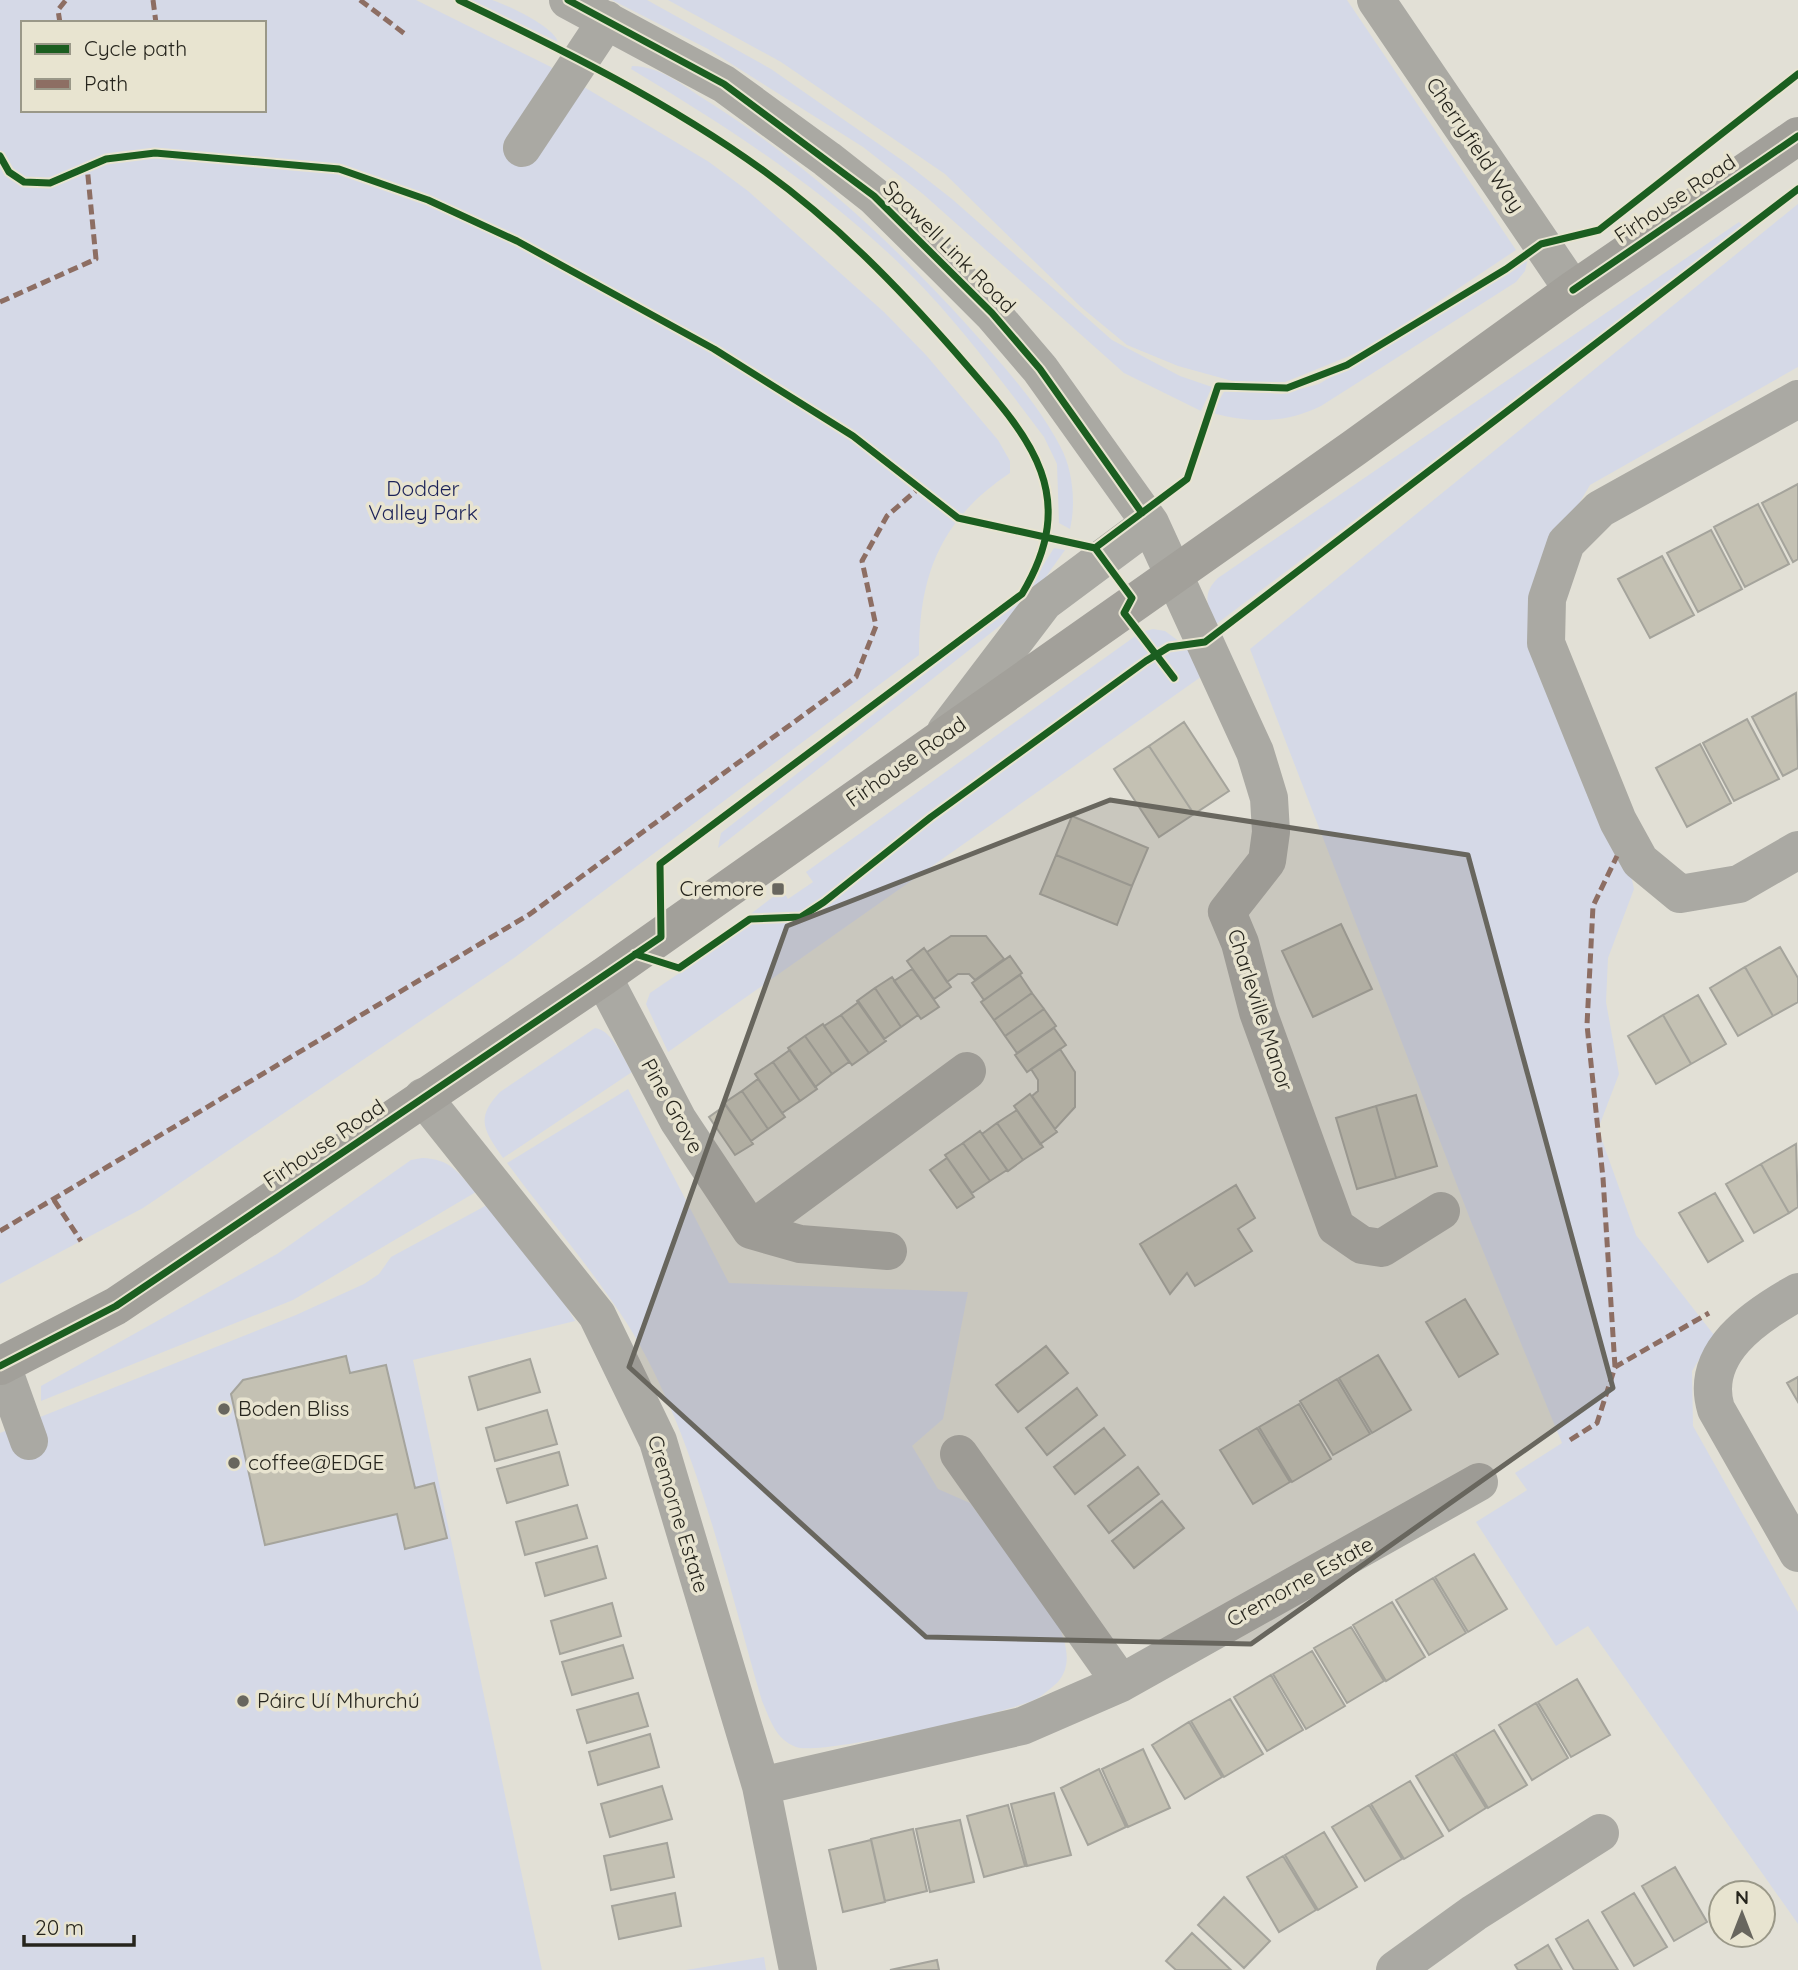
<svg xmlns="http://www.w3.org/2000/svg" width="1798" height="1970" viewBox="0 0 1798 1970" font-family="Quicksand,sans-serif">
<rect width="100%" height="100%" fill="#e2e0d6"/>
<path fill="#d5d9e7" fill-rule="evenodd" d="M0,0H416L549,66L709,162L748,191L884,312L926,355L998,440L1010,461V473C941,519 919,574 919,655L514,958L143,1208L0,1284ZM23,23H264V110H23Z
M469,0C476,0 485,0 492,0C508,5 554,27 558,42Z
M612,0H647L771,69L906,163L952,199L1112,340L1180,376L1212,387L1201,411L1124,373L923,194L863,147L708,49Z
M668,0H1347L1516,250L1369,348L1285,382H1236L1178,366L1127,345L1081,307L945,174L781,62Z
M632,66C662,66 687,89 712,104C810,167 889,239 967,325C1000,362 1037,402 1060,446C1073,469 1076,504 1070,529L1059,523L1057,464L1044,437C998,376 943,302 886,251C808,179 721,123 631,69Z
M1798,204V367L1590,485L1558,539L1542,596L1618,816L1634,889L1608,958L1606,1002L1619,1074L1598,1129L1636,1235L1714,1335L1692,1371L1693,1426L1798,1612V1924L1588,1626L1556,1646L1476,1522L1527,1490L1515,1473L1562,1443L1472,1224L1250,649Z
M1739,222L1744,227L1215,625C1208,607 1201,594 1218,578Z
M1528,258L1525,271L1516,282L1321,406C1285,424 1250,423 1212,413L1225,390L1282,394L1319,384Z
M1054,548L1065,550L1025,606L718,848L721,833L1023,597Z
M1153,629L1165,631L1180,642L1232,655L668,1052L646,1004L650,993L753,923L748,916L782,890L788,899L813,882L806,872L1141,632Z
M595,1028C612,1030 623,1058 632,1072L503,1158C485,1132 474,1119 500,1092Z
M628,1089L729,1283L968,1292L943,1419L912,1446L938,1489L970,1503L1056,1618C1064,1639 1075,1663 1057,1683C1051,1688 1042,1696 1036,1699C1008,1713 820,1756 796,1747C775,1739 770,1719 762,1701C726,1578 696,1435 628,1325C593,1270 546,1216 507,1163Z
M422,1158C451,1159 457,1172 476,1192L293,1300L41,1401V1386L277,1254L411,1160Z
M487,1205L561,1298L575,1321L413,1360L542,1970H0V1433L296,1315L364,1284L379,1274L391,1257Z
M764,1957L766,1970H686Z"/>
<path fill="#c4c1b3" stroke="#a5a49c" stroke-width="2" d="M1798,484V559L1793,562L1762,503Z
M1758,504L1789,564L1745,587L1714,527Z
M1711,530L1742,589L1698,612L1667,553Z
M1662,556L1694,615L1650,638L1618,579Z
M1796,693L1798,768L1783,776L1752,717Z
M1747,719L1779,779L1734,801L1703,743Z
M1184,722L1229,791L1194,814L1149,746Z
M1700,744L1731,803L1687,827L1656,768Z
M1149,746L1194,814L1159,837L1114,769Z
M1072,816L1148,848L1132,886L1056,855Z
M1056,855L1132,886L1117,925L1040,894Z
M1341,924L1372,989L1313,1017L1282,951Z
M951,936H986L1004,959L975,980L969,974H958L947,982L927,952Z
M1780,947L1798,978V1002L1773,1016L1745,967Z
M924,948L951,987L934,999L907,961Z
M1010,956L1022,973L984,1000L972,983Z
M1745,967L1773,1016L1738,1036L1710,988Z
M912,969L939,1007L921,1019L894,981Z
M1020,975L1032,993L994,1020L981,1002Z
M892,977L918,1015L901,1027L875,988Z
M875,988L901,1027L884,1039L857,1001Z
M1032,993L1044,1009L1005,1036L994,1020Z
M1698,995L1726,1044L1691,1064L1663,1015Z
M859,1002L886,1041L869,1053L841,1015Z
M1044,1009L1056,1026L1017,1053L1005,1036Z
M841,1015L869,1053L852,1065L824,1026Z
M1663,1015L1691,1064L1656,1084L1628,1036Z
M823,1024L849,1062L832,1074L805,1036Z
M1054,1028L1066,1045L1027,1072L1015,1055Z
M805,1036L832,1074L815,1087L788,1048Z
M1060,1049L1075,1072V1107L1055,1129L1032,1096L1038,1091V1080L1031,1069Z
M790,1050L817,1089L800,1101L773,1062Z
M773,1062L800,1101L782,1113L755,1074Z
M758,1079L785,1117L768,1129L742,1091Z
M742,1091L768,1129L751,1141L724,1103Z
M1030,1094L1057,1132L1040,1144L1014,1106Z
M1416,1095L1437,1166L1396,1178L1376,1106Z
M726,1105L753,1144L735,1155L709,1117Z
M1376,1106L1396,1178L1357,1189L1336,1118Z
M1017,1110L1043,1147L1023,1160L997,1123Z
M997,1123L1023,1160L1008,1171L982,1134Z
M980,1131L1007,1170L990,1181L963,1143Z
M963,1143L990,1181L972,1193L945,1155Z
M1796,1144L1798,1207L1789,1213L1761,1164Z
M947,1158L974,1197L957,1208L930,1170Z
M1761,1164L1789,1213L1754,1233L1726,1184Z
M1236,1185L1255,1218L1238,1229L1252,1251L1195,1286L1187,1273L1170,1294L1140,1244Z
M1715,1193L1743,1241L1708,1262L1679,1213Z
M1465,1299L1498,1354L1459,1377L1426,1322Z
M1046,1346L1068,1373L1018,1412L996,1385Z
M1378,1355L1411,1410L1372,1433L1339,1378Z
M346,1356L350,1373L386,1365L415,1488L434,1483L447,1538L405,1549L397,1514L265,1545L231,1394L243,1380Z
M530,1359L540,1392L478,1410L469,1377Z
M1798,1377V1402L1787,1383Z
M1337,1379L1370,1434L1333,1455L1300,1401Z
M1077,1388L1097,1415L1047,1455L1026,1428Z
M1299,1404L1331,1459L1292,1482L1259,1427Z
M547,1410L557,1444L495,1461L486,1428Z
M1104,1428L1125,1455L1075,1494L1054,1467Z
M1257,1428L1290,1482L1253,1504L1220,1450Z
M559,1452L568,1485L507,1503L497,1469Z
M1138,1467L1159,1494L1109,1533L1088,1506Z
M1162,1501L1184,1528L1134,1568L1112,1541Z
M577,1505L587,1538L525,1555L516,1522Z
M597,1546L606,1578L545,1596L536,1563Z
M1474,1554L1507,1609L1468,1632L1435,1577Z
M1433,1578L1466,1633L1429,1655L1396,1600Z
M1392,1602L1425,1657L1386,1681L1353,1625Z
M612,1603L621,1636L560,1654L551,1621Z
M1351,1627L1384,1681L1347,1703L1314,1648Z
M623,1645L633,1678L572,1695L562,1662Z
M1312,1651L1345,1706L1306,1729L1273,1674Z
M1271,1675L1303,1730L1267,1751L1234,1697Z
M1577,1679L1610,1735L1571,1757L1538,1702Z
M638,1693L648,1726L587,1743L577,1710Z
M1230,1699L1263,1754L1224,1777L1191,1721Z
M1536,1703L1568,1758L1532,1780L1499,1725Z
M1189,1722L1222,1777L1185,1799L1152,1745Z
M1494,1730L1527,1785L1488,1808L1455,1753Z
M650,1734L659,1767L598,1785L589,1752Z
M1143,1749L1170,1808L1128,1827L1102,1769Z
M1453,1754L1486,1808L1449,1831L1416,1776Z
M1099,1769L1126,1827L1088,1845L1061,1788Z
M1410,1781L1443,1836L1404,1859L1371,1804Z
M662,1786L672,1819L610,1837L601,1804Z
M1054,1793L1071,1855L1027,1866L1011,1804Z
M1008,1805L1025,1866L984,1877L967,1816Z
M1369,1805L1402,1859L1365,1881L1332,1827Z
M960,1820L974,1882L930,1892L916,1829Z
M913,1829L927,1891L885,1901L871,1839Z
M1324,1832L1357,1887L1318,1910L1285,1855Z
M871,1840L885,1902L843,1912L829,1850Z
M667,1843L674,1877L611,1890L604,1856Z
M1283,1856L1316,1910L1279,1932L1247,1877Z
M1675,1867L1707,1922L1674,1941L1642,1886Z
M675,1893L681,1926L619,1939L612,1906Z
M1634,1893L1667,1947L1634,1966L1602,1912Z
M1224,1897L1270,1941L1244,1968L1198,1925Z
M1588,1920L1618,1970H1574L1556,1939Z
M1192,1933L1231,1970H1176L1166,1961Z
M1548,1945L1562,1970H1518L1515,1965Z
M937,1960L939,1970H890Z"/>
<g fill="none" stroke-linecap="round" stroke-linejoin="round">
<path stroke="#aaa9a3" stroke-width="38" d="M568,0L724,84L827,159L874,196L946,267L992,313L1040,369L1150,523L1255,752L1269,798L1271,832L1267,861L1227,912L1240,943L1258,1012L1336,1227L1362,1245L1382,1248L1441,1211
M1376,0L1573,290
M522,148L607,20
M1798,399L1600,509L1566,543L1547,599L1546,643L1618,821L1640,861L1680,894L1739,884L1798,850
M946,731L1044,602L1150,523
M603,977L678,1120L751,1230L800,1244L888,1251
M423,1097L597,1315L658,1441L761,1786L798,1970
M751,1230L967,1071
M1798,1292C1755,1316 1699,1353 1716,1409L1798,1553
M2,1366L29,1441
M959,1454L1121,1683
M761,1786L1022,1726L1121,1683L1479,1482
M1395,1970L1474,1913L1600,1833"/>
<path stroke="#a2a09a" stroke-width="38" d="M0,1366L116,1306L603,977L1354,448L1573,290L1798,136"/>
<path stroke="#8d6e63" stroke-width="5" stroke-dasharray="10 5" stroke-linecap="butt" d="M153,0L156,23
M360,0L405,34
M60,23L58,10L66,0
M0,302L96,259L87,166
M54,1200L81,1241
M0,1231L530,914L856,677L876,626L862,561L887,516L919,488
M1615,1367L1603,1178L1587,1025L1593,906L1617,856
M1570,1440L1597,1423L1615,1367L1709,1313"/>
<defs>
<path id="cycleway" d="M568,0L724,84L874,196L992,313L1040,369L1142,513
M0,156L9,172L24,182L50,183L106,159L155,153L339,169L428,200L517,241L714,349L853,436L958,518L1095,548L1132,598L1124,613L1174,678
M1573,290L1798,136
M1095,548L1187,479L1218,386L1287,388L1347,365L1506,269L1541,244L1599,230L1798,74
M635,954L679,968L750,919L801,917L824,902L931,817L1146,661L1169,647L1205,642L1798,189
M0,1366L116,1306L661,937L660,864L1022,594C1085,489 1023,431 956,353C898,287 836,223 764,171C670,103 563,50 459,0"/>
</defs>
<use href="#cycleway" stroke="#e8e4d0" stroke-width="11"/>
<use href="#cycleway" stroke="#1b5e20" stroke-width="7"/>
</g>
<path fill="#68665e" fill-opacity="0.2" stroke="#68665e" stroke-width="5" stroke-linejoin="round" d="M1110,800L1468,855L1613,1388L1251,1644L926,1637L629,1367L787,926Z"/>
<g fill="#68665e" stroke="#e8e4d0" stroke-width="2.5">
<rect x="771" y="882" width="14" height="14" rx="3.5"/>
<circle cx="224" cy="1409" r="7"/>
<circle cx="234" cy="1463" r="7"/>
<circle cx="243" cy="1701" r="7"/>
</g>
<g text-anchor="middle" stroke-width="7" stroke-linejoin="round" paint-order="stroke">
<g font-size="21" fill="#26251d" stroke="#e8e4d0">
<text transform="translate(1475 145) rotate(56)" y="7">Cherryfield Way</text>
<text transform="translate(1675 199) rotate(-34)" y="7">Firhouse Road</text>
<text transform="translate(949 247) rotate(45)" y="7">Spawell Link Road</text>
<text transform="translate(906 762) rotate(-35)" y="7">Firhouse Road</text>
<text transform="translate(1260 1010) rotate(72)" y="7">Charleville Manor</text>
<text transform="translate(672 1106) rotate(61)" y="7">Pine Grove</text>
<text transform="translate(324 1144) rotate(-34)" y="7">Firhouse Road</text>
<text transform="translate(678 1514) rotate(73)" y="7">Cremorne Estate</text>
<text transform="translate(1300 1582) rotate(-29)" y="7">Cremorne Estate</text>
</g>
<g font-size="21" fill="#1b2258" stroke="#e8e4d0">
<text x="423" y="496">Dodder<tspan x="423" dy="24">Valley Park</tspan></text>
</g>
<g font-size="21" fill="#26251d" stroke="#e8e4d0" text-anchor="start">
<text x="764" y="896" text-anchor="end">Cremore</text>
<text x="238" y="1416">Boden Bliss</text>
<text x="248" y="1470">coffee@EDGE</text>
<text x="257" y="1708">Páirc Uí Mhurchú</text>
</g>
</g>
<rect x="21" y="21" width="245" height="91" fill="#e8e4d0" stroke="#9a9888" stroke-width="2"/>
<rect x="35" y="44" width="35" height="10" fill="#1b5e20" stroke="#9a9888" stroke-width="2"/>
<text x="84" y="56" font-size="21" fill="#26251d">Cycle path</text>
<rect x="35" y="79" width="35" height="10" fill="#8d6e63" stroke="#9a9888" stroke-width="2"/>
<text x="84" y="91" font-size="21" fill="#26251d">Path</text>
<g transform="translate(1742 1914)"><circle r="33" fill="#e8e4d0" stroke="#9a9888" stroke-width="2"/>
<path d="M0-5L12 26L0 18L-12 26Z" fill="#68665e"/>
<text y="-10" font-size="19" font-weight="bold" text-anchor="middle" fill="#26251d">N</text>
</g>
<path d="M24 1935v10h110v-10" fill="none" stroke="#26251d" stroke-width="3.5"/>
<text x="35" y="1935" font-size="21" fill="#26251d" stroke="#e8e4d0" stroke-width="5" paint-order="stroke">20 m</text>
</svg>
